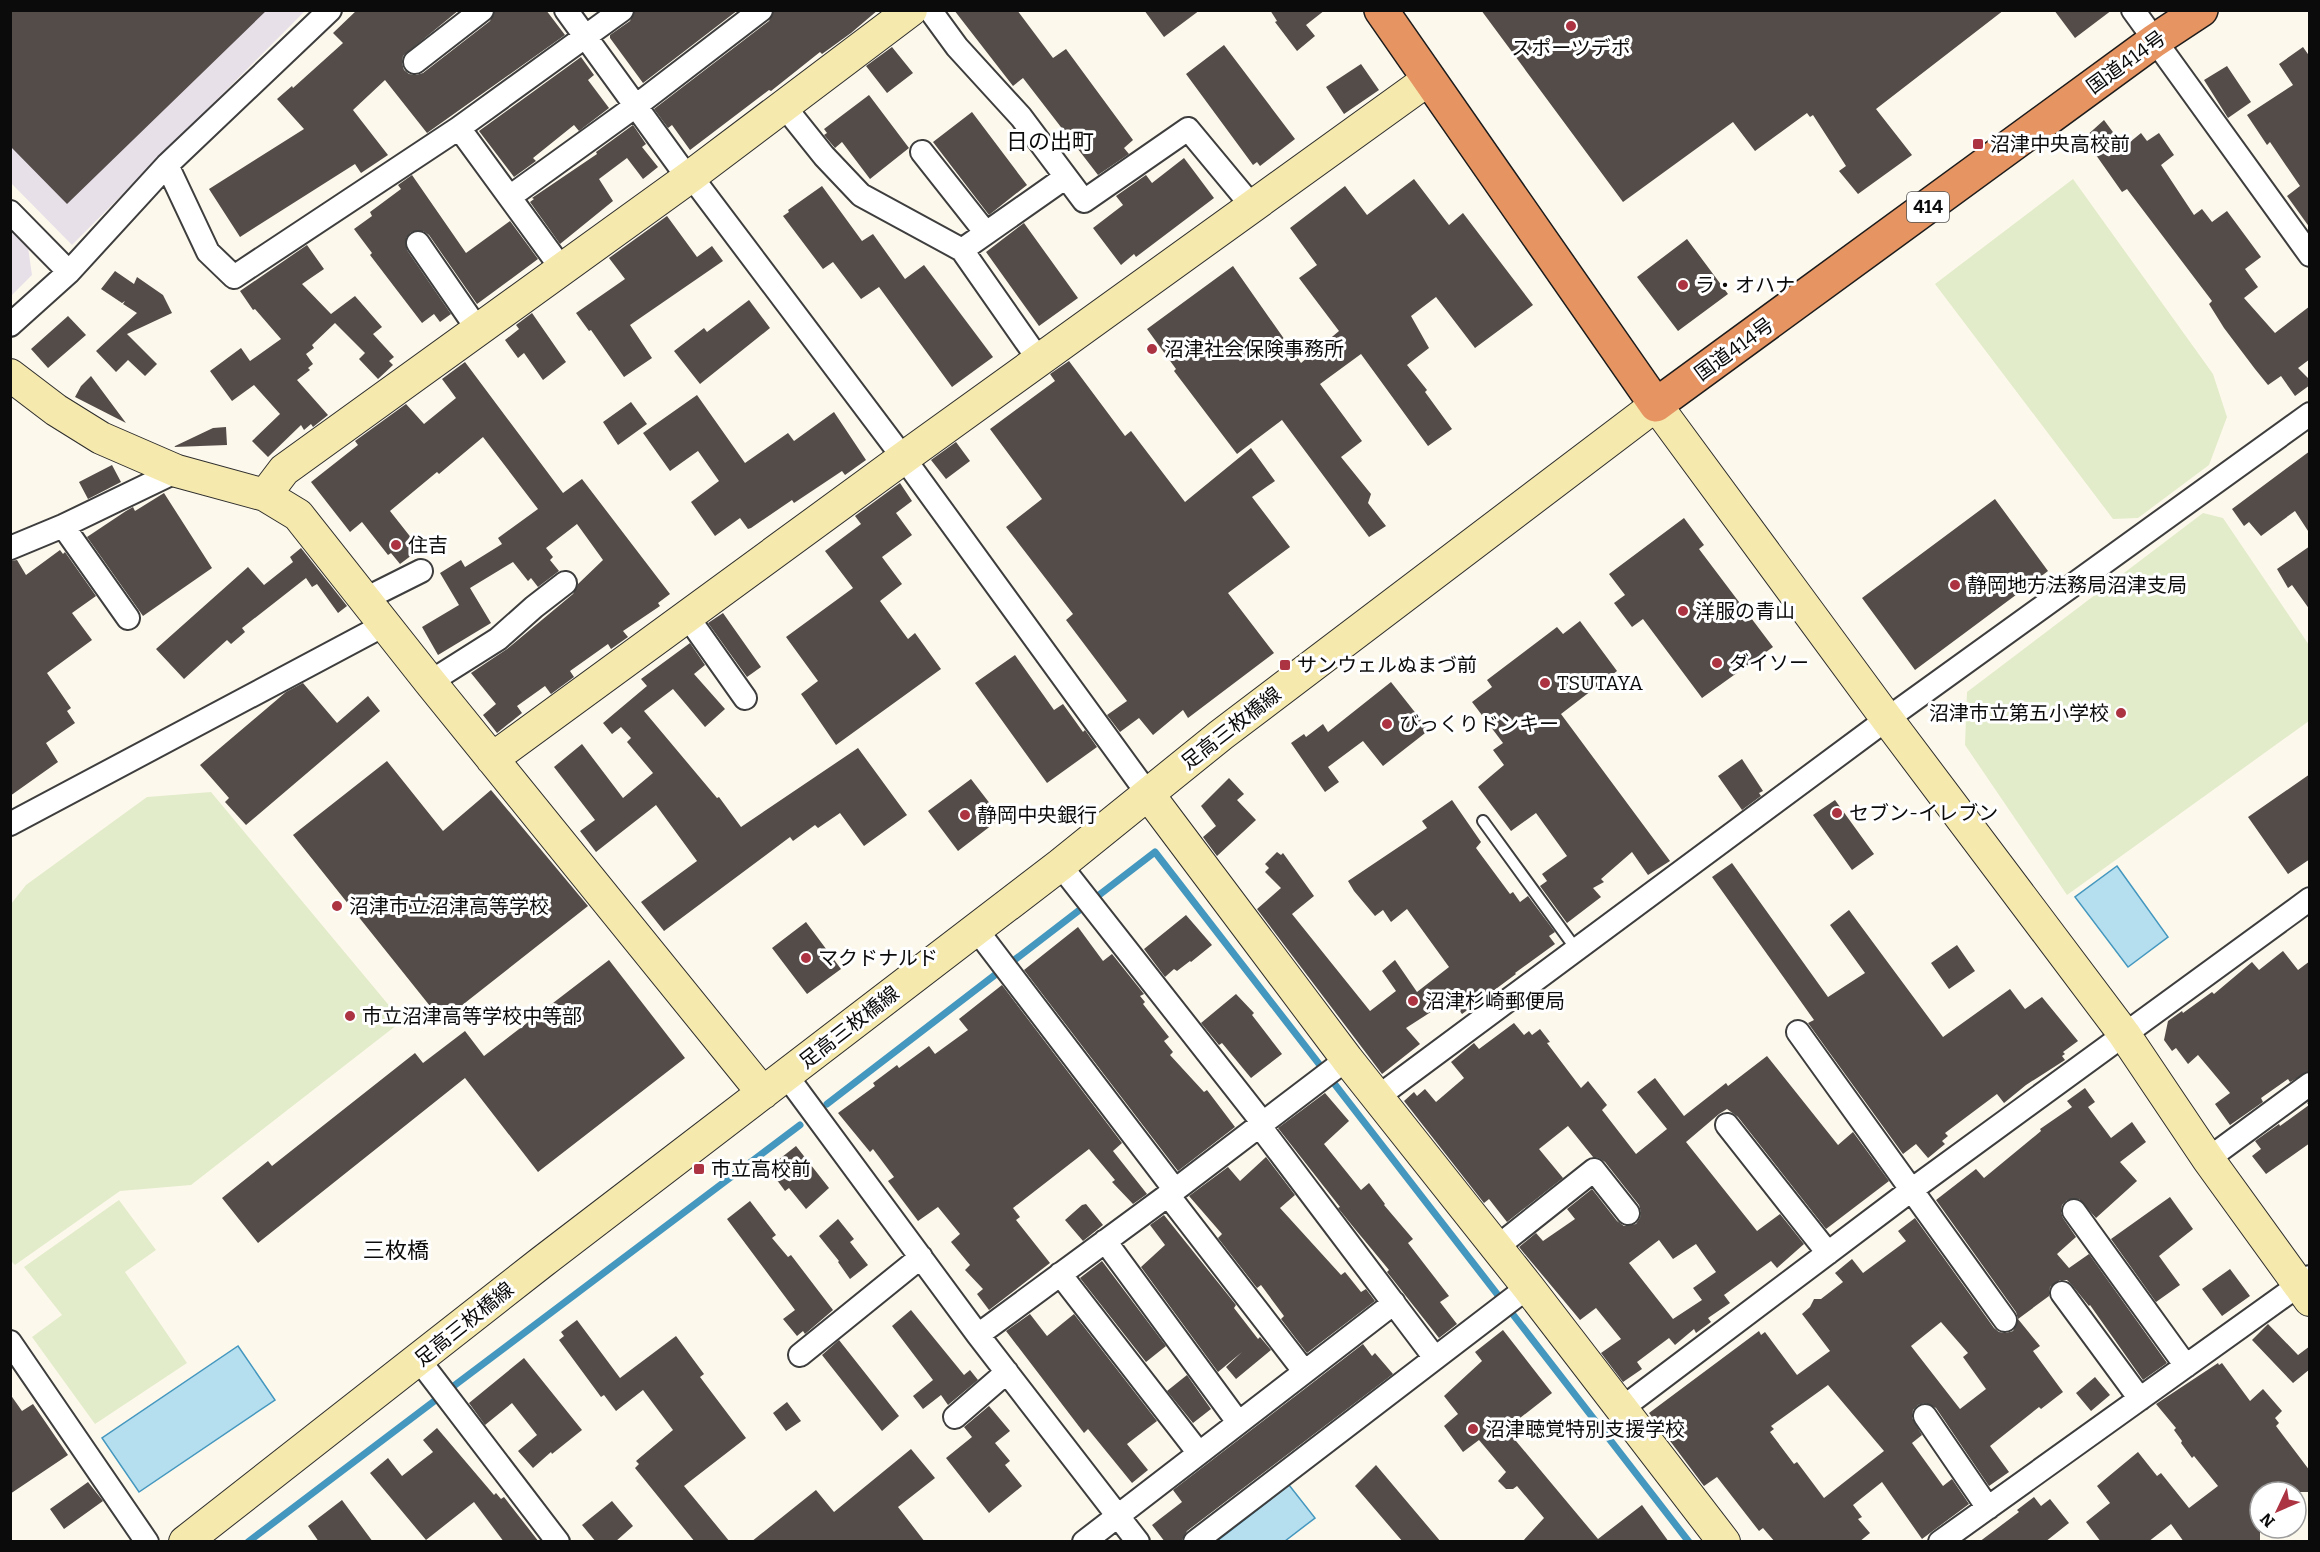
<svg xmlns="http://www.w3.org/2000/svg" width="2320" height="1552" viewBox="0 0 2320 1552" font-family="Bitter,'Noto Sans JP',serif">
<rect width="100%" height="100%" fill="#fdf8ec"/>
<path fill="#e8e0e9" d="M10,11H305L72,245L11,183Z
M11,229L28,247L32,275L11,296Z"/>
<path fill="#e2ecca" d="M2073,179L2213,374L2227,417L2209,465L2138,518L2113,519L1935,284Z
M2203,513L2223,518L2309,645V721L2067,895L1965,745L1967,692Z
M211,792L402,1021L191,1185L120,1191L15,1265L10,1260L11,904L26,885L147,797Z
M119,1200L156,1250L125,1272L187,1363L95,1424L32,1337L62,1315L24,1267Z"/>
<path fill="#b5deef" stroke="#4497be" stroke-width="1.5" d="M2117,866L2168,937L2128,967L2075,897Z
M238,1346L275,1400L139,1492L102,1438Z
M1289,1485L1315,1518L1285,1541H1217Z"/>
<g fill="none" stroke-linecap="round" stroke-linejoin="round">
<path stroke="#4497be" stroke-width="7" d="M827,1104L1155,852L1689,1542
M451,1388L800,1125
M248,1542L437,1399"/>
</g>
<path fill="#534c49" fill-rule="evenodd" d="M10,10H267L67,204L10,146Z
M357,10H459L403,56L402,63L404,70L409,74L416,75L423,73L490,21L495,10H546L565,35L427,133L385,80L353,110L388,155L361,173L355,164L240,237L209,189L304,129L277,99L292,86L293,88L343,43L333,33Z
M635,10H738L643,83L610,38V35L630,21Z
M774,10H878L851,33L822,54L820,52L771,91L769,90L690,150L672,125L668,128L654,109L769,21Z
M954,10H1017L1053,58L1066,49L1133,140L1124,148L1129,154L1098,175L1023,78L1013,86Z
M1144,10H1200L1164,37Z
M1270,10H1325L1306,25L1315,36L1297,51L1275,22L1277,21Z
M1481,10H2004L1876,109L1912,155L1858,194L1839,171L1846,166L1813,115L1810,117L1807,113L1755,151L1733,122L1623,202Z
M2054,10H2112L2075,38Z
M1224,45L1295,139L1260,166L1257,162L1253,165L1186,74Z
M892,47L913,73L887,93L866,66Z
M2303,47L2310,57V228L2287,196L2300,186L2270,142L2267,145L2247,115L2293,85L2279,64Z
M581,57L594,75L588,80L609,108L579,131L574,125L533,158L536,161L514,177L479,131Z
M1361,64L1379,90L1344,114L1326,87Z
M2227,66L2251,102L2228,118L2204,80Z
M869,95L909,148L870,179L842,142L835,148L824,135L827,133L824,129Z
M972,112L1027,185L989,215L933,142Z
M2104,120L2124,147L2141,133L2147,141L2159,133L2174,155L2161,165L2194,215L2202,209L2212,222L2227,211L2261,257L2245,269L2258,287L2244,298L2275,333L2310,306V359L2298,368L2310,380V385L2295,396L2281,376L2268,385L2255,369L2224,328L2209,304L2212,301L2127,189L2122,192L2084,138Z
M633,125L646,144L642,147L658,167L643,179L627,158L599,179L613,201L560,244L530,202L534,199L532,198L597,154L596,152Z
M1184,158L1214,198L1136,257L1134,254L1121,265L1093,228L1123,205L1116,196L1146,175L1152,183Z
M412,175L466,253L510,221L538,259L477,304L429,235L423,231L411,232L406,238L407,250L451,314L440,322L434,314L422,323L370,255L372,253L354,229L372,216L370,212L401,189L398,185Z
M1414,179L1449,225L1463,213L1533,305L1475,348L1436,297L1411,316L1429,348L1407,365L1427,390L1425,392L1452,429L1428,446L1361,354L1320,384L1362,441L1341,457L1371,494L1368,503L1386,526L1369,537L1282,420L1237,454L1174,371L1176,369L1147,329L1233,266L1301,363L1339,331L1299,278L1317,265L1290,228L1345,186L1367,215Z
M822,186L862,241L873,234L905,279L924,265L993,357L952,387L879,287L861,299L833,262L823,269L783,216L789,212L788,210Z
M667,216L697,257L712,246L723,261L630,325L652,358L624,377L591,330L589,331L576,313L625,279L609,258Z
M1024,223L1078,298L1039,326L986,252Z
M1687,239L1728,294L1678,331L1637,277Z
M307,245L324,269L302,284L331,314L355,296L382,327L373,334L394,357L389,361L393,365L378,379L359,359L365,353L335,323L312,345L314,348L306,354L313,364L308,368L310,370L297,380L328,415L313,427L311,424L304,430L301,425L268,457L252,441L280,414L254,385L232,401L210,371L241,348L250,361L281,339L255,309L253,310L240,291Z
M115,271L134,284L137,277L163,295L172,313L127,334L157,364L145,376L128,360L116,372L96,351L137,313L123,304L125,301L122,303L101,289Z
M749,300L770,328L700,384L674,351L704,328L707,332Z
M532,313L566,362L543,380L524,353L518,358L505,340L519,329L516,325Z
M68,316L86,335L48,368L31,349Z
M1069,361L1125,436L1131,431L1185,502L1251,448L1275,481L1252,497L1290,547L1228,593L1274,653L1188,718L1183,710L1153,735L1139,718L1120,732L1107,715L1127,701L1066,620L1073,614L1006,527L1042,499L990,429L1055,381L1050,374Z
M465,362L563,493L582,479L670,594L658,603L660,606L623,631L628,637L611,649L608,644L570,671L574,677L551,694L545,686L517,706L522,713L497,733L483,715L496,704L471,673L507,649L573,594L578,584L603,560L577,524L546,548L553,557L550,560L559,571L538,587L531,578L528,581L513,562L470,588L491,623L438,655L422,627L459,605L440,573L461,560L465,567L502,544L498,538L538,509L483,437L439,474L437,472L390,511L420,549L400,564L391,553L388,555L362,522L350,532L311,482L358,445L355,441L406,404L424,424L456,398L442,379Z
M91,376L126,423L75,397L81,386Z
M697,395L745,463L788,433L794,441L834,412L866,460L845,475L842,471L794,503L792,500L751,528L748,529L740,518L715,536L691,502L719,481L698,451L670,471L643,433Z
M631,402L647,424L618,445L603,422Z
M226,427L227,445L173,447L213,428Z
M956,442L970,461L946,479L931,460Z
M2310,451V534L2295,511L2261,536L2249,522L2244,526L2232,509Z
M112,465L121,482L88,499L79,482Z
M900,483L912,501L896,513L912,535L882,557L902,584L880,601L908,639L915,633L941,669L836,745L801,694L818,681L786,637L853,588L825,551L861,524L855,516Z
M164,493L212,568L143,616L87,537L126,511L133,507L135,511Z
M1995,499L2048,571L1915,670L1862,598Z
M1684,518L1704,545L1699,549L1773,647L1702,698L1643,619L1632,627L1614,603L1625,595L1609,574Z
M2310,546V610L2292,585L2288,588L2277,569Z
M301,548L347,606L338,613L317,584L312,587L306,578L242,628L245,632L231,644L227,640L184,679L156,649L248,567L264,585L293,562L290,557Z
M60,550L63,554L65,552L96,596L72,613L92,640L47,673L71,708L67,711L75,723L46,743L58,762L10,796V561L17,560L26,575Z
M723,613L761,667L747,677L708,623Z
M1580,621L1617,671L1561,714L1670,861L1648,875L1632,852L1601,879L1604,882L1593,888L1601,897L1567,923L1540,886L1547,881L1542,874L1567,856L1536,813L1511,831L1478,787L1504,765L1493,750L1503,743L1472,702L1492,687L1487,680L1557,627L1563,634Z
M690,643L705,665L694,674L725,709L705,727L673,689L644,711L717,798L719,797L741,827L858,748L907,815L864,846L840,813L818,828L815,825L793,841L790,837L664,931L641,902L697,861L656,805L596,852L580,831L595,820L554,767L582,744L623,798L653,773L627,742L631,738L621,727L612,734L603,723L647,686L641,679Z
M1015,655L1054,710L1063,704L1083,732L1085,730L1097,747L1047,783L975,683Z
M1391,682L1429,730L1383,766L1363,741L1328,767L1339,782L1325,792L1291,743L1304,734L1306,737L1323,724L1328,732Z
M303,683L337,723L368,696L380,711L246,825L225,802L229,798L200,765L286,692Z
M1742,759L1763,791L1759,793L1761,796L1742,810L1718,776Z
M387,761L443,831L491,790L588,906L442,1021L293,835Z
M2310,774V859L2288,874L2248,817Z
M1229,778L1244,794L1237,800L1256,820L1217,856L1203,837L1216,826L1201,806Z
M971,779L1001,818L958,851L928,811Z
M1452,800L1481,842L1476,848L1510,894L1513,892L1520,902L1528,896L1555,932L1549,936L1555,944L1515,973L1516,974L1462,1014L1451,999L1406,1028L1420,1044L1382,1074L1257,909L1281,888L1265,872L1269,868L1265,864L1277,852L1281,855L1283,853L1314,896L1292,914L1370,1011L1396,991L1382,971L1395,960L1417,992L1449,967L1407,909L1391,922L1383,910L1375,916L1354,891L1348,881L1427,828L1422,821Z
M1835,800L1874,854L1852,870L1813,815Z
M1732,863L1828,997L1865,973L1830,925L1849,910L1943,1037L2010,989L2025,1009L2042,997L2078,1041L2063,1052L2065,1054L2062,1056L2065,1060L2026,1085L2004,1103L1997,1094L1945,1133L1948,1136L1942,1141L1945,1144L1928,1158L1916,1144L1903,1154L1808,1023L1814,1020L1712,877Z
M1186,915L1212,945L1191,962L1190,961L1177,971L1174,969L1165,977L1144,949Z
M806,922L841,969L807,994L772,948Z
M1078,927L1103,961L1112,954L1144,994L1140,996L1145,1002L1143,1004L1169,1037L1164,1041L1173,1052L1170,1055L1204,1092L1207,1090L1235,1127L1178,1171L1024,970Z
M1957,945L1975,971L1949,989L1931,963Z
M2283,951L2298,970L2310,961V1071L2290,1082L2288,1079L2261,1098L2263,1102L2230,1125L2215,1104L2230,1093L2198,1055L2188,1064L2176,1048L2172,1051L2164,1040L2168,1021L2182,1011L2183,1013L2212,992L2214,994L2252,962L2259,970Z
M609,960L685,1058L538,1172L465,1078L258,1243L222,1198L268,1161L272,1166L415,1053L423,1063L465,1031L484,1056Z
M1002,985L1122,1143L1113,1151L1147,1194L1133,1204L1112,1182L1115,1180L1089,1149L1013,1208L1020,1217L1016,1220L1050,1263L989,1310L977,1294L983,1289L965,1270L970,1265L951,1242L960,1234L938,1207L918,1221L888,1181L894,1177L873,1149L870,1152L838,1113L875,1086L873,1083L897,1065L899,1068L929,1046L935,1054L968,1030L959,1019Z
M1236,994L1254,1013L1252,1015L1282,1054L1251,1078L1222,1043L1219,1045L1201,1023Z
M1514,1023L1524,1035L1529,1031L1532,1035L1540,1029L1550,1042L1547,1043L1581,1088L1588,1081L1607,1105L1602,1110L1636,1154L1667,1129L1637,1092L1655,1078L1684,1116L1726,1083L1728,1086L1767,1056L1838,1145L1853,1132L1889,1181L1826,1229L1738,1117L1727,1109L1719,1114L1686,1142L1757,1231L1780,1214L1804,1244L1777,1268L1771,1261L1724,1295L1730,1303L1708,1318L1711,1322L1696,1333L1694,1329L1675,1345L1669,1338L1637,1362L1642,1369L1623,1382L1601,1353L1621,1339L1596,1308L1580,1320L1519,1247L1536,1233L1543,1241L1575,1219L1567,1209L1592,1189L1617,1221L1624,1226L1636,1224L1640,1218L1641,1212L1639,1205L1605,1162L1599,1158L1593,1157L1568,1126L1539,1149L1563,1178L1507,1222L1489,1199L1484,1203L1404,1101L1414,1092L1417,1096L1425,1089L1436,1102L1464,1078L1451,1062L1474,1043L1479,1049ZM1659,1240L1673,1259L1696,1244L1716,1272L1693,1288L1702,1300L1673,1319L1629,1263Z
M2085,1088L2095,1102L2088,1107L2111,1138L2132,1122L2146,1142L2120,1162L2137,1181L2096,1218L2079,1199L2067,1200L2062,1205L2061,1212L2063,1218L2076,1237L2057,1254L2069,1268L2089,1254L2167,1363L2143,1380L2090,1305L2089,1306L2072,1285L2067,1280H2060L2050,1287L2049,1296L2018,1319L2040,1346L2033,1351L2063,1392L2041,1409L2039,1407L1990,1446L2009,1472L1989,1486L1936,1408L1925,1403L1918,1405L1913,1410L1912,1418L1922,1435L1912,1443L1943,1486L1952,1479L1969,1504L1922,1539L1882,1482L1853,1505L1862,1517L1858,1519L1870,1533L1859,1542H1775L1763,1528L1759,1531L1717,1477L1704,1486L1649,1413L1759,1331L1761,1335L1765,1332L1797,1375L1830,1351L1802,1314L1810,1307L1814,1299H1821L1843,1282L1835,1273L1852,1259L1863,1273L1906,1241L1898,1231L1915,1218L1994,1328L1999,1332L2006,1333L2013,1331L2018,1319L2016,1312L1936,1200L1976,1169L1984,1178L2041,1131L2040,1129L2072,1107L2067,1101ZM1941,1322L1968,1353L1963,1357L1986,1389L1960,1409L1911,1346ZM1828,1385L1884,1451L1824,1498L1797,1462L1794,1464L1770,1432L1774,1429L1771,1426Z
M1325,1093L1349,1121L1324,1144L1361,1190L1369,1183L1385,1204L1384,1205L1413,1239L1408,1243L1449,1296L1440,1302L1457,1324L1439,1338L1387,1272L1389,1270L1355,1229L1338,1208L1340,1207L1278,1128Z
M2310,1101V1143L2266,1174L2252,1156L2261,1149L2255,1141L2279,1124L2280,1126L2309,1105L2307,1103Z
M796,1146L829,1188L806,1209L789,1188L785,1191L768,1168Z
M1266,1157L1295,1195L1280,1208L1341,1275L1345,1272L1361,1292L1366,1289L1375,1301L1307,1353L1281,1319L1284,1316L1261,1285L1257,1288L1218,1238L1222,1234L1189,1196L1228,1167L1240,1181Z
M2170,1197L2193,1229L2159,1256L2180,1285L2156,1302L2111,1239Z
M750,1201L776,1235L772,1238L788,1257L791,1255L833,1310L805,1334L803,1331L797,1336L783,1319L795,1310L727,1219Z
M1086,1204L1103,1225L1083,1241L1065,1220L1082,1205Z
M1164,1215L1236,1305L1234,1308L1258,1339L1260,1337L1271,1350L1236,1379L1226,1367L1242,1352L1218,1372L1141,1267L1165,1245L1150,1225Z
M838,1219L854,1239L850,1242L868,1265L850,1279L838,1262L839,1261L819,1236Z
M1102,1261L1166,1346L1146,1362L1080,1278Z
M2230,1269L2250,1296L2222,1316L2202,1289Z
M911,1310L964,1375L970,1370L978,1380L948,1405L941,1395L923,1409L913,1396L933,1380L892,1326Z
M1030,1314L1047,1336L1074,1314L1157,1421L1127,1444L1148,1470L1132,1483L1088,1429L1084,1433L1006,1331Z
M577,1320L620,1378L676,1336L704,1374L700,1377L746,1438L684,1486L730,1542H695L635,1468L639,1464L636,1461L673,1430L643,1390L616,1411L604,1395L601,1397L559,1340L564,1336L561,1332Z
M2268,1324L2298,1355L2310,1346V1369L2293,1383L2252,1340Z
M1503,1330L1552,1393L1506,1429L1598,1539L1642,1505L1669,1542H1522L1544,1518L1517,1486L1513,1489H1506L1498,1481L1506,1472L1479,1440L1463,1452L1444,1426L1458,1414L1444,1396L1482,1361L1475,1352Z
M839,1340L899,1416L882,1431L822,1355Z
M1363,1344L1372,1356L1375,1353L1393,1374L1187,1531L1181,1542H1165L1152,1525L1182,1502L1173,1490Z
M524,1358L582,1430L552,1454L551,1452L533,1468L518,1451L537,1435L512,1403L485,1425L469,1403Z
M2218,1363L2219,1365L2222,1363L2250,1401L2263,1389L2282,1411L2275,1418L2279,1423L2276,1426L2310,1471V1492H2260V1542H2184L2171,1524L2148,1542H2101L2086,1522L2110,1503L2097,1486L2138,1452L2157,1476L2161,1473L2189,1508L2218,1486L2194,1456L2192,1458L2181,1443L2182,1441L2174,1430L2176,1428L2156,1404Z
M1187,1375L1211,1409L1193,1423L1167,1391Z
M2095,1377L2110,1395L2091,1411L2076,1393Z
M10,1394L22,1411L33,1404L68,1455L10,1494Z
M787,1402L801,1421L786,1431L773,1413Z
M989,1406L1010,1431L995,1443L1010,1461L1005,1465L1022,1486L989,1513L946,1458L972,1437L964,1427Z
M437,1428L494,1495L496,1493L501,1499L504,1497L539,1542H504L474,1502L426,1540L370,1473L388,1458L402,1476L433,1452L423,1440Z
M911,1449L935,1478L898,1507L925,1542H751L816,1490L834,1512Z
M1376,1465L1441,1542H1403L1355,1486Z
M88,1482L103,1501L64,1529L50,1509Z
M2034,1497L2041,1506L2050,1499L2069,1523L2045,1542H1979L2019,1512L2017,1510Z
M342,1500L373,1542H319L308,1526Z
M612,1501L633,1526L615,1542H596L582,1525Z"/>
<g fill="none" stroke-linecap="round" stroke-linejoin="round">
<defs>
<path id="lane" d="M1483,821L1576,949"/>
<path id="street" d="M566,10L688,178
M930,10L957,47L1021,117L1084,201L1188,129L1252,206
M2133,10L2310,255
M415,62L482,10
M784,106L824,156L861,195L962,250L1039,360
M459,128L562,269
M922,152L986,233
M167,165L208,252L234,277L459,128L622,10
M691,176L914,472L1148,794
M511,196L637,105L761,10
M10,212L69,272
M418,243L478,330
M962,250L1066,177
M10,325L69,272L167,165L330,10
M63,526L128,618
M10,548L63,526L177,471
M365,599L421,571
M687,616L745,698
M430,682L498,639L534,607L565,583
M10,824L384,625
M1060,865L1262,1122L1265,1133L1435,1358
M976,929L1175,1190
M1798,1032L2005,1320
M786,1075L978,1335L1138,1542
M1379,1096L1887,719L2310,414
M1727,1125L1828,1253
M2208,1159L2310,1084
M1168,1195L1304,1371
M2074,1211L2186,1366
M1105,1241L1238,1422
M1497,1247L1594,1170L1628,1213
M1060,1274L1198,1452
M2062,1293L2140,1399
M978,1335L1175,1190L1347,1059
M10,1342L147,1542
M800,1355L921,1257
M419,1360L558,1542
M1621,1409L1910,1191L2310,899
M1925,1416L1988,1508
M955,1417L1007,1372
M1084,1542L1394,1303
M1195,1542L1528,1287
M1940,1542L2310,1277"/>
<path id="secondary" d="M10,375L56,410L101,438L177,471L265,495L298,515L430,682L763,1093
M265,495L284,470L691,176L911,10
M492,759L902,459L1429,79
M1148,794L1347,1059L1528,1287L1724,1542
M185,1542L542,1262L1060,865L1221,735L1656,405L1887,719L2124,1034L2208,1159L2310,1300"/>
<path id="highway" d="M1381,10L1656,405L2154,41L2201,10"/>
</defs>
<use href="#lane" stroke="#3e3e3e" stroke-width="14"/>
<use href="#street" stroke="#3e3e3e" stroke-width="26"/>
<use href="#secondary" stroke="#2d2d2d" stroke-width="34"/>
<use href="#highway" stroke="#1c1c1c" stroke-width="36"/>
<use href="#lane" stroke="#fff" stroke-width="10"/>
<use href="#street" stroke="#fff" stroke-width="22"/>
<use href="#secondary" stroke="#f6e9ad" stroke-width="32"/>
<use href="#highway" stroke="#e59462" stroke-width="33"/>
</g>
<g fill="#ac3341" stroke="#fff" stroke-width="2">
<circle cx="1571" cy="26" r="6"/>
<rect x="1972" y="138" width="12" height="12" rx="3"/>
<circle cx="1683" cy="285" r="6"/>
<circle cx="1152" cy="349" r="6"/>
<circle cx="396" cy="545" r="6"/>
<circle cx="1955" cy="585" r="6"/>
<circle cx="1683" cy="611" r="6"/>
<circle cx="1717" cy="663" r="6"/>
<rect x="1279" y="659" width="12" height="12" rx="3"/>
<circle cx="1545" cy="683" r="6"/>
<circle cx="2121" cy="713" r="6"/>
<circle cx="1387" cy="724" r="6"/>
<circle cx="1837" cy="813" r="6"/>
<circle cx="965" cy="815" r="6"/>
<circle cx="337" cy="906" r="6"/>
<circle cx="806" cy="958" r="6"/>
<circle cx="1413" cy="1001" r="6"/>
<circle cx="350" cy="1016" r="6"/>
<rect x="693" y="1163" width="12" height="12" rx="3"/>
<circle cx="1473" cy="1429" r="6"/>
</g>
<g text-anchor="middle" stroke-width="6" stroke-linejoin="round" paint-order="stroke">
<rect fill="#fff" stroke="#545454" stroke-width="1.5" x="1907" y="192" width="42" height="30" rx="4.5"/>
<g font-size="18" font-weight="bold" fill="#0b0b0b">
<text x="1928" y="213">414</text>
</g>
<g font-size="20" fill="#0b0b0b" stroke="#fff" text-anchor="start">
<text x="1571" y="55" text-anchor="middle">スポーツデポ</text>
<text x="1990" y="151">沼津中央高校前</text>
<text x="1695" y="292">ラ・オハナ</text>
<text x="1164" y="356">沼津社会保険事務所</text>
<text x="408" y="552">住吉</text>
<text x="1967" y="592">静岡地方法務局沼津支局</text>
<text x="1695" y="618">洋服の青山</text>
<text x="1729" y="670">ダイソー</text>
<text x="1297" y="672">サンウェルぬまづ前</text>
<text x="1557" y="690">TSUTAYA</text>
<text x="2109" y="720" text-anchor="end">沼津市立第五小学校</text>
<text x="1399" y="731">びっくりドンキー</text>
<text x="1849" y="820">セブン-イレブン</text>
<text x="977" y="822">静岡中央銀行</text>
<text x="349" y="913">沼津市立沼津高等学校</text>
<text x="818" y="965">マクドナルド</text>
<text x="1425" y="1008">沼津杉崎郵便局</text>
<text x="362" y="1023">市立沼津高等学校中等部</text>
<text x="711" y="1176">市立高校前</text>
<text x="1485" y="1436">沼津聴覚特別支援学校</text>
</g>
<g font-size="20" fill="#0b0b0b" stroke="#fff">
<text transform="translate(2126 62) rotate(-36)" y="7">国道414号</text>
<text transform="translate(1734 349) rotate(-36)" y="7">国道414号</text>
<text transform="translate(1231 728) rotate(-38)" y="7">足高三枚橋線</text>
<text transform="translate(849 1027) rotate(-38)" y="7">足高三枚橋線</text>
<text transform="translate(464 1324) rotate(-39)" y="7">足高三枚橋線</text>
</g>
<g font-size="22" fill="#0b0b0b" stroke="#fff">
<text x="1050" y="149">日の出町</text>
<text x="396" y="1258">三枚橋</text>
</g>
</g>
<rect width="2320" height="1552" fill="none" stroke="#0b0b0b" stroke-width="24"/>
<g transform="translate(2278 1510) rotate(226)"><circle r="28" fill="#ffffff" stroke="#9d9d9d" stroke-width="1.5"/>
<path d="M0-4.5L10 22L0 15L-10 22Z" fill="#ac3341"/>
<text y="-9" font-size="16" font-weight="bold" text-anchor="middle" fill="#0b0b0b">N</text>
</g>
</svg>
